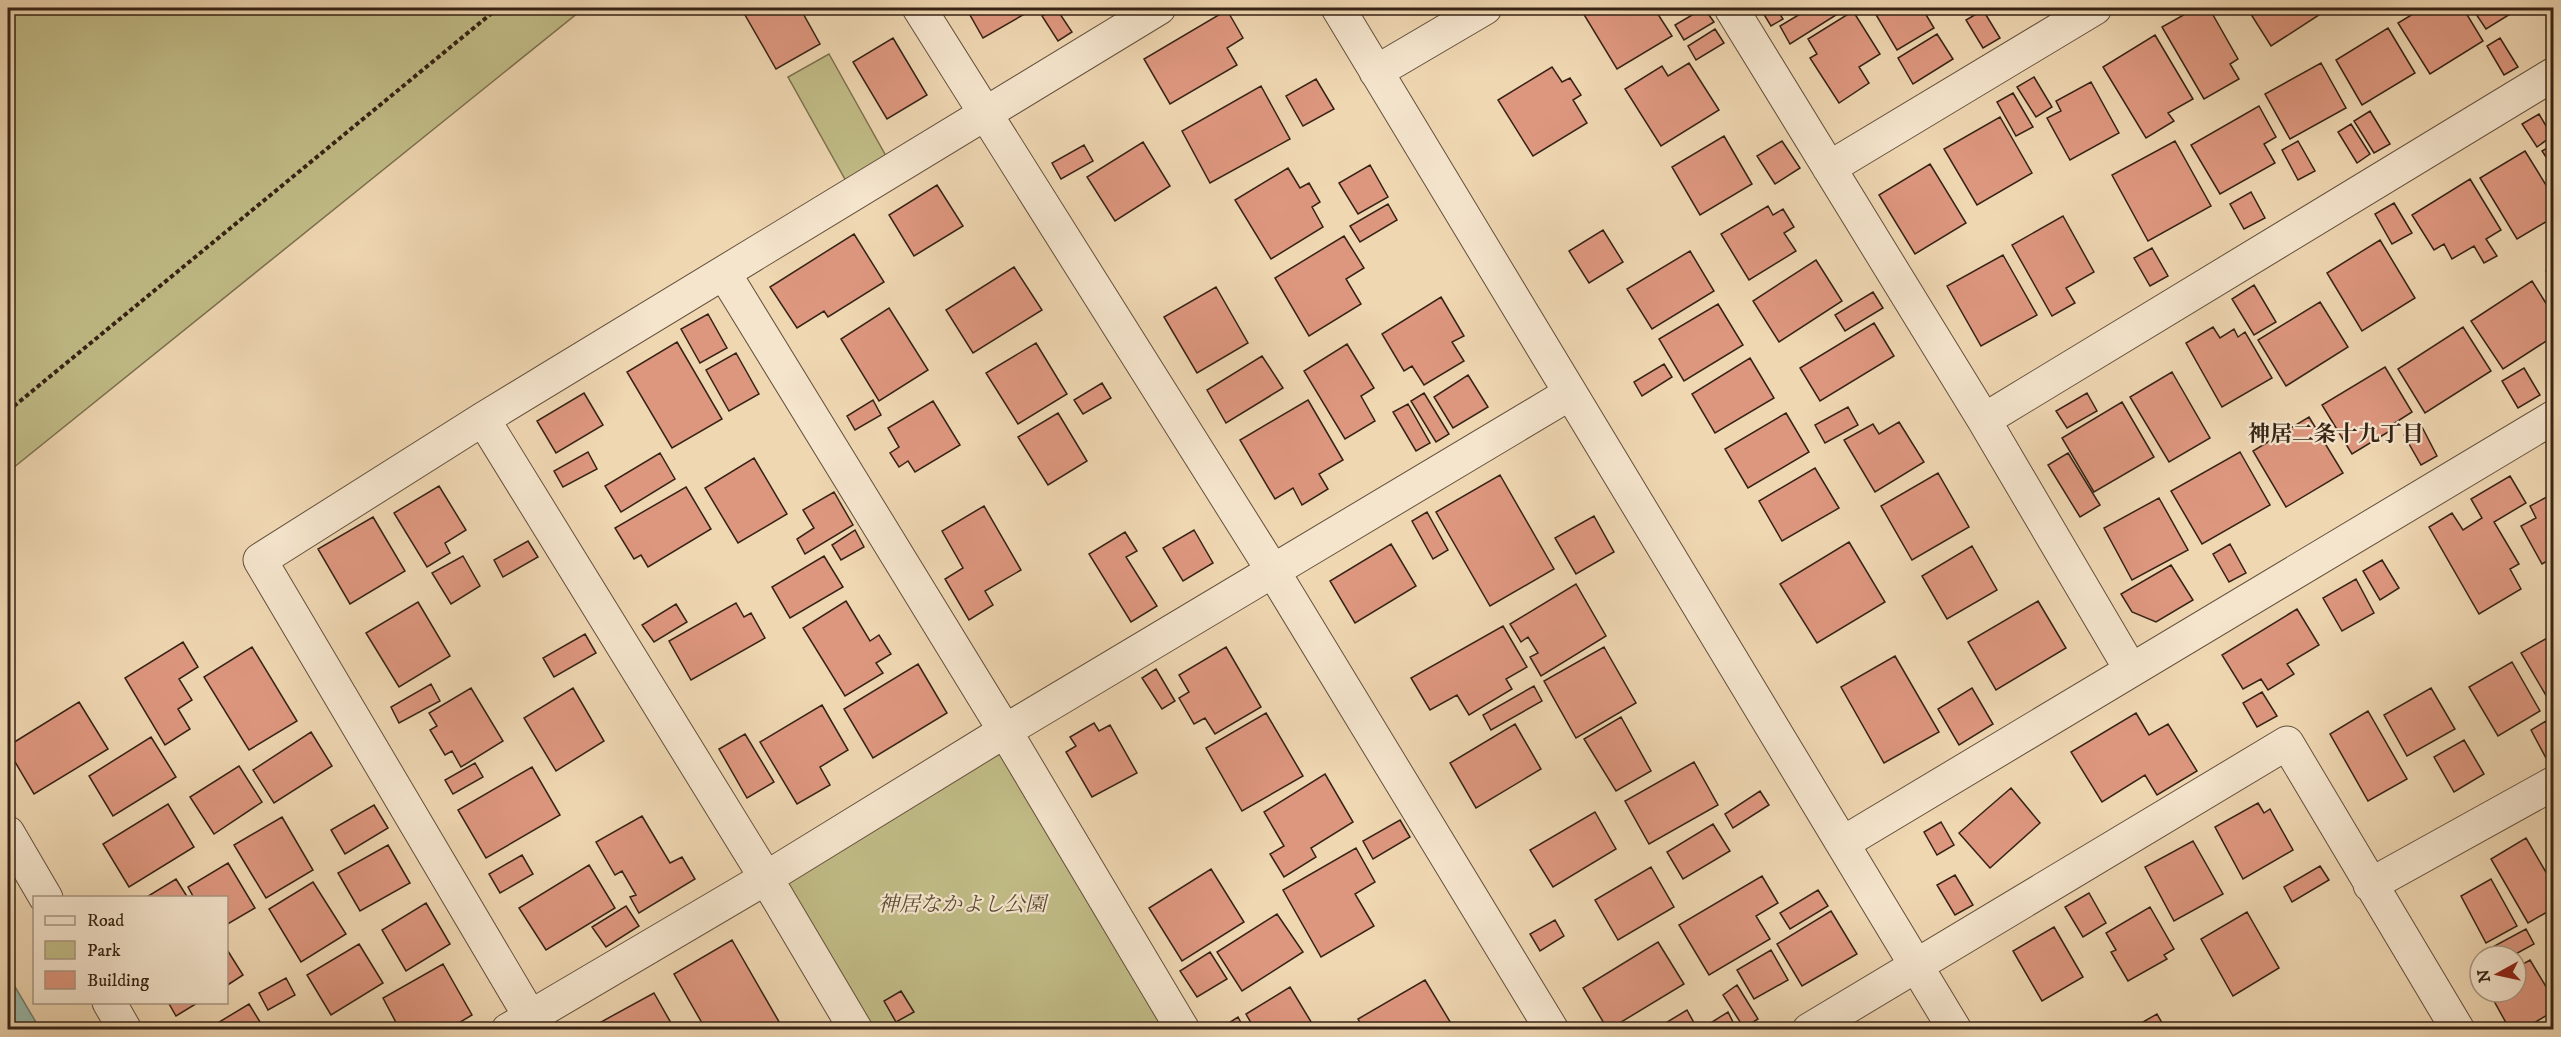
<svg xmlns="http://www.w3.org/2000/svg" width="2561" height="1037" viewBox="0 0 2561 1037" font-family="'IM FELL DW Pica','Noto Serif JP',serif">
<rect width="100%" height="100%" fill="#efd7b2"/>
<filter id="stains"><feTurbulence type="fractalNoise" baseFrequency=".00333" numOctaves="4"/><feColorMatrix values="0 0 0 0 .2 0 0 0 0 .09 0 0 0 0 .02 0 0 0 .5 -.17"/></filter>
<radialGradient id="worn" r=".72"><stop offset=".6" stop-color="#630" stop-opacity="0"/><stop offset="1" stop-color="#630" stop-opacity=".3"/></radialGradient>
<path fill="#c1bc87" stroke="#7c704e" stroke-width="1.5" d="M8,8H584L8,472Z
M829,54L886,156L846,181L788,77Z
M1005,731L1174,1030L856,1029L766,878Z"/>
<path fill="#9abaac" stroke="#727e70" stroke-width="1.5" d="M8,975L40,1029H8Z"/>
<path fill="#de977f" stroke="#362315" stroke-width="1.5" d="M741,8H800L820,44L776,69Z
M966,8H1035L983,38Z
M1056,8L1072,32L1058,41L1042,16Z
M1580,8H1654L1672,36L1617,69Z
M1704,8L1714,22L1684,40L1675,25Z
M1760,8H1776L1783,19L1771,26Z
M1810,8H1831L1836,15L1790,44L1780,26Z
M1872,8H1924H1922L1934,28L1897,50Z
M2196,8H2209L2238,59L2230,64L2239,79L2204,99L2162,27Z
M2247,8H2319L2322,13L2271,46Z
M2423,8H2463L2483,41L2430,74L2398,23Z
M2472,8H2520L2486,29Z
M1227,10L1243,38L1227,48L1237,65L1170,104L1144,59Z
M1983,10L2000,38L1983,48L1966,20Z
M1853,11L1880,54L1859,67L1869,83L1839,103L1810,58L1817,54L1808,39Z
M2388,28L2415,73L2362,105L2336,60Z
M1715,29L1724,43L1696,60L1688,46Z
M1937,34L1953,59L1913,84L1898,58Z
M2155,35L2193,99L2168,113L2174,121L2146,138L2103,67Z
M893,38L927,95L887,119L853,62Z
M2500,38L2518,67L2504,75L2487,46Z
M1689,63L1719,110L1661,146L1625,89L1662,66L1668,76Z
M2321,63L2346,108L2290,139L2265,94Z
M1552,67L1562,82L1570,78L1581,95L1573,100L1587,123L1533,156L1498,100Z
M2034,77L2052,107L2036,117L2017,87Z
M1316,79L1334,109L1303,126L1286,96Z
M2091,82L2119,133L2070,160L2047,118L2061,111L2056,101Z
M1261,86L1290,139L1210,183L1182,131Z
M2013,93L2033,127L2016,136L1997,102Z
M2259,106L2276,137L2264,144L2275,163L2220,194L2191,145Z
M2370,111L2390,144L2374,153L2354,121Z
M2539,114L2552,136L2537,147L2522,124Z
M2000,117L2032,173L1977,205L1944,149Z
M2351,124L2370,154L2357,163L2338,132Z
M1724,136L1752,184L1700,215L1672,167Z
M1782,141L1800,168L1775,184L1757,156Z
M2175,141L2211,206L2148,241L2112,175Z
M2298,141L2315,171L2298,180L2282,150Z
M1143,142L1170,186L1115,221L1087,177Z
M2554,144V169L2542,151Z
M1084,145L1093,161L1061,179L1052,163Z
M2525,151L2554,198V217L2517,239L2480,178Z
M1930,164L1966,223L1915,254L1879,195Z
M1370,165L1388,197L1358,214L1339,183Z
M1288,168L1300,188L1309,183L1320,202L1312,207L1323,227L1271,259L1235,200Z
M2470,179L2501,230L2486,239L2497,256L2484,263L2474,246L2452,259L2444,244L2434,250L2412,215Z
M937,185L963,226L914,256L889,215Z
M2251,192L2265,218L2244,229L2230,204Z
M2394,203L2412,233L2392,244L2375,214Z
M1388,204L1397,220L1360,242L1350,226Z
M1768,206L1773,215L1783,209L1794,227L1784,233L1796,251L1749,280L1721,234Z
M2063,216L2094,272L2066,288L2075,303L2052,316L2012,245Z
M1603,230L1623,262L1589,283L1569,251Z
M854,234L884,282L828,317L824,311L797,328L770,287Z
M1344,236L1364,268L1346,279L1361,304L1309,336L1275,278Z
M2380,240L2415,298L2362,331L2327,273Z
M2152,248L2168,276L2150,286L2134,258Z
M1690,251L1714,291L1652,329L1627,289Z
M2003,255L2037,315L1981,346L1947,286Z
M1816,260L1842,301L1779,342L1753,301Z
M2554,266V282L2546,271Z
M1014,267L1042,310L973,353L946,310Z
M2532,281L2554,316V336L2503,369L2471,321Z
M2254,285L2276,322L2254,335L2232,299Z
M1216,287L1248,343L1197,373L1164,317Z
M1873,292L1883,308L1845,331L1835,315Z
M1441,297L1464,336L1452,342L1464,361L1424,385L1412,366L1404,371L1382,334Z
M2320,302L2348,347L2286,386L2258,340Z
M1718,304L1743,345L1684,381L1659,339Z
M889,308L928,370L879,401L841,339Z
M708,314L727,348L700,363L681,329Z
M1874,323L1894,356L1820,401L1800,368Z
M2213,327L2220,338L2234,329L2238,337L2245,332L2272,378L2222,407L2186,343Z
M2463,327L2491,371L2425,413L2398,369Z
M677,342L722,419L672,448L627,372Z
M1036,343L1067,394L1018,424L986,373Z
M1347,344L1374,388L1361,396L1375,421L1345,439L1304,371Z
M736,353L759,394L729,411L706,370Z
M1262,356L1283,388L1226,423L1207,390Z
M1750,358L1774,398L1715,433L1692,394Z
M1664,364L1672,377L1642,396L1634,382Z
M2385,367L2412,412L2390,426L2393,429L2352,454L2322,405Z
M2524,368L2540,395L2518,408L2502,381Z
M2172,372L2210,438L2169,462L2130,397Z
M1468,375L1488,407L1453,428L1434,397Z
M1102,383L1111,398L1083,414L1074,400Z
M584,393L603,425L556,453L537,421Z
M1424,393L1449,434L1436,442L1411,401Z
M2087,393L2097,411L2067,428L2056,411Z
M873,400L881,415L855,430L847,416Z
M1308,400L1343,460L1319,474L1328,489L1302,505L1293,488L1275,499L1240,440Z
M933,401L960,445L915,472L908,461L899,467L890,453L899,447L888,428Z
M2122,402L2154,457L2094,492L2062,438Z
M1408,404L1430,443L1416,451L1393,412Z
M1848,407L1858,425L1825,443L1815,425Z
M1058,413L1087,461L1048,485L1018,437Z
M1786,413L1809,452L1748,488L1725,449Z
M2309,417L2343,473L2286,507L2253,451Z
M1899,422L1924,462L1875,492L1844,440L1873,424L1879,434Z
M2421,425L2437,456L2421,465L2404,435Z
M588,452L597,469L563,487L554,471Z
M2240,452L2270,505L2202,544L2171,491Z
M660,453L675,479L621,512L605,486Z
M2068,453L2100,505L2080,517L2048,465Z
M754,458L787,514L738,543L705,488Z
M1815,468L1839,508L1782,541L1759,501Z
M1938,473L1969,527L1912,560L1881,506Z
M1500,475L1554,569L1490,606L1436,512Z
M2510,476L2526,503L2494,522L2519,564L2510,569L2521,589L2479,614L2429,527L2452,513L2463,530L2482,518L2471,499Z
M439,486L466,530L445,543L450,553L427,567L394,513Z
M686,487L711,529L648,567L641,555L634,559L615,528Z
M834,492L853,525L805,554L797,539L814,528L803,510Z
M2554,493V557L2542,564L2521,526L2536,518L2530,506Z
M2159,498L2188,550L2132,580L2104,528Z
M984,506L1021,570L985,591L993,605L969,620L945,579L963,568L942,531Z
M1427,512L1448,550L1433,559L1412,521Z
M1594,516L1614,552L1576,574L1555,538Z
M373,517L405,571L350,604L318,549Z
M855,530L864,547L841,560L832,545Z
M1194,530L1213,563L1183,581L1163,548Z
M1125,532L1137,551L1126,557L1157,606L1131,622L1089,554Z
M528,541L538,557L503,577L494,560Z
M1849,542L1885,602L1817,643L1780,584Z
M1391,544L1416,586L1355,623L1330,581Z
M2230,544L2246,573L2229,582L2213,554Z
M1972,546L1997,590L1947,619L1922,576Z
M463,556L480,586L451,604L432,573Z
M824,556L843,587L790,618L772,587Z
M2382,560L2399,588L2380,600L2363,571Z
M2171,565L2193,600L2156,622L2132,612L2121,594Z
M2356,579L2374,613L2342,631L2323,598Z
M1576,584L1606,636L1541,676L1530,657L1538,653L1528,637L1521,642L1510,624Z
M846,601L870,641L879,635L891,654L876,663L883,673L845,696L803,628Z
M2038,601L2066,648L1996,690L1968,642Z
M418,602L450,656L399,687L366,633Z
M736,603L744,617L751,613L765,638L691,680L669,641Z
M676,604L687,622L654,642L642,625Z
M2297,609L2319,645L2287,664L2294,674L2268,690L2261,679L2243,689L2222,655Z
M1503,626L1527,667L1506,679L1512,689L1469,715L1457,695L1430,710L1411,678Z
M585,634L596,653L554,677L543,658Z
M2554,634V709L2521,653Z
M183,642L198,667L179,679L192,700L178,709L190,729L165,745L125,678Z
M252,647L297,721L249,750L204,677Z
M1226,647L1261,707L1215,734L1205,718L1194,724L1179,698L1189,692L1179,675Z
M1604,647L1636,703L1576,738L1544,681Z
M1895,656L1939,732L1884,763L1841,687Z
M2512,662L2540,711L2498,736L2469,687Z
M918,664L947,713L873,758L844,709Z
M1156,669L1175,701L1162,709L1142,678Z
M431,684L440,701L399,723L391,707Z
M1534,686L1542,701L1491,730L1483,715Z
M471,688L503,741L461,767L452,751L445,755L430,730L437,726L429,713Z
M573,688L604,741L556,771L524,718Z
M1972,688L1993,724L1959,745L1938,709Z
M2431,688L2455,729L2407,756L2384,715Z
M2262,692L2277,716L2257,727L2243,703Z
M79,702L108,749L34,794L8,750V746Z
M822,705L848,750L820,767L830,785L797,804L760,742Z
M2368,711L2407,779L2368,801L2330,734Z
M1266,713L1303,776L1242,811L1206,748Z
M2136,713L2149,735L2168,724L2197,771L2157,795L2145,775L2102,802L2071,752Z
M1621,717L1651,771L1616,791L1584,739Z
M2546,721L2554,733V756L2547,760L2531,730Z
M1094,723L1099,731L1110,725L1137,773L1092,797L1066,752L1076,746L1070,737Z
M1515,724L1541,769L1476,808L1450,763Z
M311,732L332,766L274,803L253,770Z
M745,734L774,782L747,798L719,749Z
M151,737L176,777L113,816L89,776Z
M2464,740L2484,774L2454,792L2434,757Z
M1694,762L1718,805L1649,844L1625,801Z
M475,763L483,777L453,794L445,780Z
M239,766L262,802L214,834L190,797Z
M532,767L560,815L486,858L458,810Z
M1325,774L1353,822L1311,848L1316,857L1284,877L1270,854L1284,846L1264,812Z
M2011,788L2040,823L1990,868L1959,833Z
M1760,791L1769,805L1733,828L1725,814Z
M2258,803L2264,813L2270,809L2293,850L2243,879L2215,827Z
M168,804L194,847L129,887L103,844Z
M374,805L388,828L345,854L331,830Z
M1595,812L1616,849L1553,887L1530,850Z
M642,816L670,863L682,857L695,879L639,913L630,897L636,895L622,871L615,875L596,842Z
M282,817L313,870L266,898L234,845Z
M1400,820L1410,837L1373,859L1363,841Z
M1941,822L1954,845L1937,855L1924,832Z
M1713,824L1730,851L1683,879L1667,852Z
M2526,838L2554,886V908L2528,923L2491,859Z
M2193,841L2223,894L2174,921L2145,867Z
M388,845L410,883L360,911L338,873Z
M1356,848L1375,882L1355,894L1374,926L1321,957L1283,890Z
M522,855L533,874L500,893L489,874Z
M228,863L255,908L226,925V898H194L188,887Z
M589,865L615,908L546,950L519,908Z
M2320,866L2329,880L2292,902L2284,887Z
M1651,867L1674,907L1618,940L1595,900Z
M1211,869L1244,922L1182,961L1149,908Z
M1955,875L1973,905L1955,915L1937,885Z
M1762,876L1778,903L1756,916L1770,939L1709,975L1679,925Z
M176,879L188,898H145Z
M2491,879L2517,926L2486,943L2461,896Z
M313,882L346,934L301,962L269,909Z
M1818,890L1828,906L1790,929L1780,913Z
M2089,893L2106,923L2083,937L2065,907Z
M426,903L450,944L406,971L382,930Z
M626,906L639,926L606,947L592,927Z
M2150,907L2174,949L2164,955L2167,959L2128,981L2111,952L2116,950L2106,933Z
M1831,911L1857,954L1802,986L1777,944Z
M2247,912L2279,968L2233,996L2201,939Z
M1277,914L1303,952L1242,991L1217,952Z
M1555,920L1564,936L1540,951L1530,934Z
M2054,927L2083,977L2042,1001L2013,951Z
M2526,929L2534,944L2512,956H2487L2485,951Z
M732,940L782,1027L777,1030H706L674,974Z
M1658,942L1684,984L1608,1030L1583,988Z
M359,944L383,983L331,1015L307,975Z
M226,948L243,975L226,986Z
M1771,950L1788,980L1754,999L1737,970Z
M1210,952L1227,979L1197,997L1180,971Z
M2530,960L2554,1000V1011L2522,1030H2510L2489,992H2516V968Z
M443,964L472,1015L447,1030H400L383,998Z
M286,978L295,995L268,1010L259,993Z
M1425,980L1455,1030H1364L1358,1019Z
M1737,985L1758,1019L1744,1028L1723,995Z
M1290,987L1316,1030H1255L1246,1014Z
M901,991L914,1012L896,1022L884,1001Z
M654,993L675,1030H605L601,1022Z
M168,1002H199L176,1016Z
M249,1004L265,1030H206Z
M1687,1010L1698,1030H1654Z
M1728,1012L1737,1030H1716L1712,1022Z
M2157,1014L2166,1030H2129Z
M1238,1017L1245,1030H1218Z"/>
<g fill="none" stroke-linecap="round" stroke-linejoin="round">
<defs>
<path id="street" d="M919,8L1273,571L1552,1030
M1338,8L1955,1030
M1731,8L1984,420L2131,670
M1376,72L1485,8
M1829,168L2095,8
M724,273L1005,731L1183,1030
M483,419L766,878L856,1030
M1984,420L2554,74
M8,833L46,898
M1843,843L2554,417
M2370,885L2554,783
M109,1002L125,1030
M508,1030L766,878L1005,731L1569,394
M538,1030L260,560L483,419L1159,8
M1809,1030L2287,743L2458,1030"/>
</defs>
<use href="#street" stroke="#64503c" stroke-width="35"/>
<path stroke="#362315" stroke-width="4" stroke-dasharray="4.5 3" stroke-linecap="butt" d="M8,411L498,8"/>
<use href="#street" stroke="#f5e5cd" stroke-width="33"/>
</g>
<g text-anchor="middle" stroke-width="4.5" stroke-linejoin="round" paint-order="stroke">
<g font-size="21" font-style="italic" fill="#594932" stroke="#f5e5cd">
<text x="962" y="911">神居なかよし公園</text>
</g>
<g font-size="22" font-weight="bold" fill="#362315" stroke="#f5e5cd">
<text x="2336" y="441">神居二条十九丁目</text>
</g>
</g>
<rect width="2561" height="1037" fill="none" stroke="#efd7b2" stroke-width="30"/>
<rect x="9" y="9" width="2543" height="1019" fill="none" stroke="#362315" stroke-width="3"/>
<rect x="15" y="15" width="2531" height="1007" fill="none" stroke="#362315" stroke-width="1.5"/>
<rect x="33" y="896" width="195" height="108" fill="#f5e5cd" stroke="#a99783" stroke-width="1.5"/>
<rect x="45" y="916" width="30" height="9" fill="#f5e5cd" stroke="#a99783" stroke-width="1.5"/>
<text x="87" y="926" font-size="18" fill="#362315">Road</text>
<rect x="45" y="941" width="30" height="18" fill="#c1bc87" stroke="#a99783" stroke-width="1.5"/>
<text x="87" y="956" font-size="18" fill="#362315">Park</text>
<rect x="45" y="971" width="30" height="18" fill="#de977f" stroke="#a99783" stroke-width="1.5"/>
<text x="87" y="986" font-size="18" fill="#362315">Building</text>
<g transform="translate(2498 974) rotate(262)"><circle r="28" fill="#f5e5cd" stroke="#a99783" stroke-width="1.5"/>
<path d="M0-4.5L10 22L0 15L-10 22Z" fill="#8f2418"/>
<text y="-9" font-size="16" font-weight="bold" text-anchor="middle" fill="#362315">N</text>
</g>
<rect width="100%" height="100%" filter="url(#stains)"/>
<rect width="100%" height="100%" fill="url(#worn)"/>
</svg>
